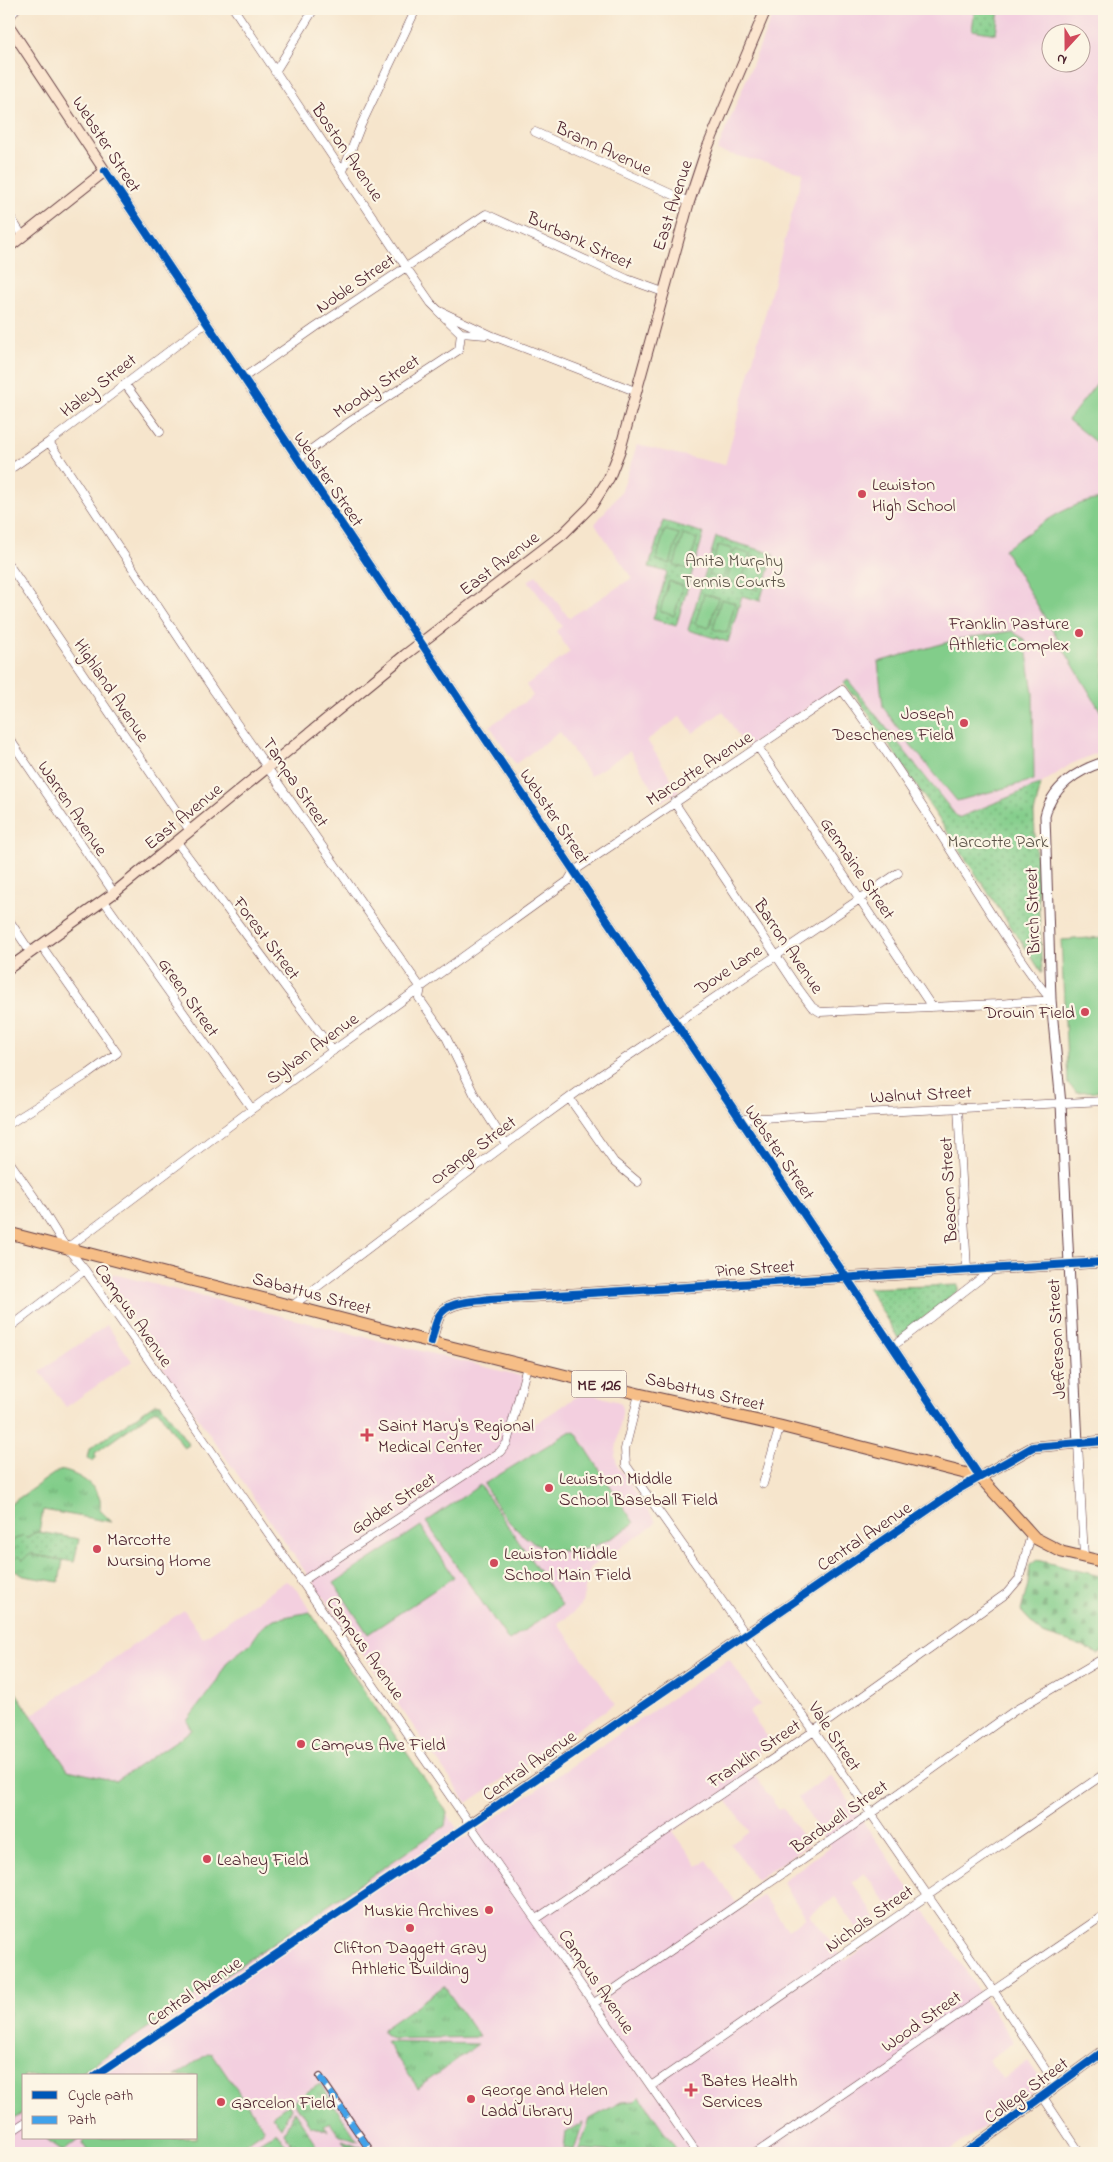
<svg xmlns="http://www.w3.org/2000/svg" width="1113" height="2162" viewBox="0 0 1113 2162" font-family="'Indie Flower',sans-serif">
<defs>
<pattern id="grass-tufts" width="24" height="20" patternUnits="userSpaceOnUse" patternTransform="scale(1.25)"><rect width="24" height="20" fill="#82cd8a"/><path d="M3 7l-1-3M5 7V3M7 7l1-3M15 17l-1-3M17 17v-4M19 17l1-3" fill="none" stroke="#6ca671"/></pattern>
<pattern id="cemetery-stones" width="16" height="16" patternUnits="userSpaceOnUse" patternTransform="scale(1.25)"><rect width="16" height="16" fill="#82cd8a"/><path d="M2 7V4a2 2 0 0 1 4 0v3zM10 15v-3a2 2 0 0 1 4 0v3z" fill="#6ca671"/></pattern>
<pattern id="park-dots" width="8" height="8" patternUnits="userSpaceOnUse" patternTransform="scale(1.25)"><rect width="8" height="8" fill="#82cd8a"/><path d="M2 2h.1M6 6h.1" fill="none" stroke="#6ca671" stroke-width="1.8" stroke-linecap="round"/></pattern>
</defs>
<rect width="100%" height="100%" fill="#fcf5e5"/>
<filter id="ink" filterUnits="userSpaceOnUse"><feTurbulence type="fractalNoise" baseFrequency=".02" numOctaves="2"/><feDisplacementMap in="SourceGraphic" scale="10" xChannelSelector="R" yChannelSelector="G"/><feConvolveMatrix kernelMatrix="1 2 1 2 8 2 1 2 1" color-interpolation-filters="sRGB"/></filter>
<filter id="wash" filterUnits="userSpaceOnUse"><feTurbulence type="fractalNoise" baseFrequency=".0096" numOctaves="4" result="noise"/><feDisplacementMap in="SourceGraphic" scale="20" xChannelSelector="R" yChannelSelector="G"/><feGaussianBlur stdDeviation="1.12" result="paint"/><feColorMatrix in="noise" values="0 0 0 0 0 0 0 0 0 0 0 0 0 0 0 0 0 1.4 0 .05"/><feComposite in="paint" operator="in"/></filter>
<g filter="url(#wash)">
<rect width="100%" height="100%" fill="#f6e5cc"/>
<path fill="#f3cfdf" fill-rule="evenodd" d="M775,9H1104V750L1071,764L1041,784L958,818L848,681L746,748L723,711L693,733L681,716L647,740L679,791L661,802L630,751L590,776L560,732L515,764L490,726L533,696L526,685L570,652L556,631L562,626L528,581L536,575L569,618L632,578L595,524L622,490L637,445L725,465L803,172L717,151ZM1050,32H1080V62H1050Z
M105,1272L525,1377L513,1425L527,1429L584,1392L619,1402L622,1405V1413L615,1456L618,1467L655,1520V1523L653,1526L592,1566L589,1571L582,1603L572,1614L558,1623L615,1704L467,1803L163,1368L144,1336L103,1278L102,1276Z
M107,1325L132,1361L66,1407L40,1371Z
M286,1581L293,1585L310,1609V1612L392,1730L464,1839L729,1659L760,1705L749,1712L772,1743L745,1762L779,1810L783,1808L808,1845L756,1880L731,1844L749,1831L724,1797L673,1831L698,1866L707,1860L741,1910L763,1895L788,1930L806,1917L782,1882L830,1846L797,1798L831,1775L915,1897L893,1912L865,1873L852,1882L877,1919L859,1931L835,1897L810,1914L845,1961L921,1909L924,1910L1014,2042L988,2060L1003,2079L1028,2061L1043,2083L947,2153H9V1682L32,1715L184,1610L203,1638ZM24,2076H196V2138H24Z"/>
<path fill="url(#grass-tufts)" stroke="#66765a" d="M156,1403L161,1404L189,1445L184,1448L158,1410H155L95,1453L96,1458L93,1461L87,1458L89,1449Z
M59,1470C74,1472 94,1483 99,1497C101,1500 100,1506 100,1510L112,1522L43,1510L39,1532L34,1533L26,1539L10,1542L15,1549L9,1553V1505Z
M29,1554L63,1560L59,1582L24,1576L9,1568V1563L19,1556Z
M444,1986L479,2037L392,2039L383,2033V2029Z
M386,2042L478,2044L418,2088Z
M320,2084L358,2141H359L338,2134L330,2123L324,2126L328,2131L310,2125L293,2101Z
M640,2096L679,2153H627L579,2149L590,2119L621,2102L635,2101Z
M289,2104L291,2108L281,2128L272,2116Z
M294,2111L322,2153H297L284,2133Z
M583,2122L574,2150L564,2148L566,2132Z
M276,2131L292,2153H243Z
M45,2138H79L63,2151Z
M342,2140L364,2148L367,2153H351Z"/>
<path fill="url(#cemetery-stones)" stroke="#66765a" d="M1037,1560L1104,1577V1650L1098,1654L1081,1646L1042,1634L1021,1611L1028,1584L1030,1565Z"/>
<path fill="url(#park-dots)" stroke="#66765a" d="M975,9H999L996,34L972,30Z
M663,521L704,533L676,626L653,619L667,572L649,567Z
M716,537L774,554L760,601L742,596L728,642L688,630Z
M848,680L958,818L1041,784L1034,814L1042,973L855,694L852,695L844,683Z
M958,1285V1291L898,1338L868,1288Z
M39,1532L79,1539L74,1562L29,1554L23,1560L19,1556L9,1563V1553L15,1549L10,1542L23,1535L26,1538L34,1533Z"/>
<path fill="#82cd8a" stroke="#66765a" d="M1104,374V449L1068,420Z
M1104,499V717L1004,549C1034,530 1067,501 1104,499Z
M665,530L679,534L670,564L656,560Z
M683,535L697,539L688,569L674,565Z
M718,545L732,549L723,579L709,575Z
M735,550L750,554L741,584L727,580Z
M753,556L767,560L758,590L745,586Z
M669,581L683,586L674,616L660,611Z
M704,594L718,598L709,628L695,624Z
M721,599L735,603L727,633L713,629Z
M1012,631L1025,640L1033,693L1034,780L957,801L905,738L883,707L878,662L959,639Z
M1104,937V1091L1077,1092L1068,1084L1061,940Z
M571,1431L576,1433L580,1439L634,1523C568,1574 519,1552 484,1484Z
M480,1485L562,1605L509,1641L426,1522Z
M421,1526L454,1577L368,1634L334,1583Z
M310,1612L444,1807L447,1813L445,1826L77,2076H24V2112L9,2123V1682L68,1770L116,1781L192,1730L187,1721L216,1682L227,1662L251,1643L262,1627L274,1619Z
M209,2053L213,2054L263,2128L262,2132L231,2153H89L82,2143L84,2138H196V2076H175Z"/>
</g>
<g filter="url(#ink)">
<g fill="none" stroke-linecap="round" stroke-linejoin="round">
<defs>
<path id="pedestrian" d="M320,2077L372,2153"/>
<path id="minor" d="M234,9L406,267L431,303L438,310L493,336L635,391
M9,19L16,9
M275,72L314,9
M535,132L689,202
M343,171L361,125L416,9
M9,215L23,237
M439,312L461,333L486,335
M243,378L316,327L486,214L627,279L663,292
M125,384L160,432
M49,442L214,691L421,988L419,998L446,1037L474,1094L506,1144
M298,459L349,422L459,350L461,333
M9,470L49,442L206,323
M9,565L190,831
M9,738L114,893
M758,747L932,1007
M674,802L795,984L812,1007L820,1012L997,1004L1051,1000
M177,842L333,1051
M104,901L252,1109
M9,920L31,953
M569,1098L614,1162L638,1182
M958,1107L967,1270
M740,1119L1104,1101
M9,1124L88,1074L117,1053L41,945
M9,1161L37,1201L63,1243L85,1270L145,1355L697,2153
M67,1248L252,1109L568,881L574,871L842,690C886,749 926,811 965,873C993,916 1019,961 1051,1000
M292,1306L506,1144L602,1074L898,873
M9,1328L85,1270
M892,1347L993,1269
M639,1394L625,1449L626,1465L814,1731L993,1990L1057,2086
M1078,1443L1084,1557
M763,1484L780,1426
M301,1582L500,1452L507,1443L527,1366
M536,1919L814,1731L1007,1593L1019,1579L1031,1535
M594,2003L870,1814L1014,1711L1104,1658
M95,2076L469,1824
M651,2086L1104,1774
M1043,2097L1080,2153
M9,2133L24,2123
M756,2153L1104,1915"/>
<path id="tertiary" d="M105,171L980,1477L957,1490L469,1824
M1078,1443L1061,1104L1051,1000L1045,816C1051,788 1077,770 1104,762"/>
<path id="secondary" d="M9,26L105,171L9,247
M9,968L114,893L405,655L563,534L592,505L609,478L620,450L689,202L706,151L766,9
M431,1342C433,1334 435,1324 439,1316C448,1300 475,1302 490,1299L1104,1262
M980,1477L1033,1447L1104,1441
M965,2153L1104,2051"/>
<path id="primary" d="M9,1233L431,1342L639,1394L780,1426L980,1477L1035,1538L1062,1552L1104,1562"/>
</defs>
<use href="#pedestrian" stroke="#643d43" stroke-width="8"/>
<use href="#minor" stroke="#643d43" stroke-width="9"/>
<use href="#tertiary" stroke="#643d43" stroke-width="11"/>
<use href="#secondary" stroke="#643d43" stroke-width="12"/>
<use href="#primary" stroke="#643d43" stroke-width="13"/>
<use href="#pedestrian" stroke="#fff" stroke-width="5.5"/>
<use href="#minor" stroke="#fff" stroke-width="8"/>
<use href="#tertiary" stroke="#fff" stroke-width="9"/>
<use href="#secondary" stroke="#fbe5cf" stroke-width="10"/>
<use href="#primary" stroke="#f6be87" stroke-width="11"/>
<path stroke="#40a2eb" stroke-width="6" stroke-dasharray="12 6" stroke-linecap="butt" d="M320,2077L372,2153"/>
<defs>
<path id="cycleway" d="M105,171L980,1477
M431,1342C433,1334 435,1324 439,1316C448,1300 475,1302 490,1299L1104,1262
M95,2076L479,1818L957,1490L1033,1447L1104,1441
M965,2153L1104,2051"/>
</defs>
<use href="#cycleway" stroke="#fcf5e5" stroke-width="11"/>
<use href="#cycleway" stroke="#0057b8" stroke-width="8"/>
</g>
</g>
<g fill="#d1495b" stroke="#fcf5e5" stroke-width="2">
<circle cx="862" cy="494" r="5"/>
<circle cx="1079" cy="633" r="5"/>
<circle cx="964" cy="723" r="5"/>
<circle cx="1085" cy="1012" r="5"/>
<path d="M364.5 1427.5h5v5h5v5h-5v5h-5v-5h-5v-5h5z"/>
<circle cx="549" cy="1488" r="5"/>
<circle cx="97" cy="1549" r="5"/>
<circle cx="494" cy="1563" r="5"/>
<circle cx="301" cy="1744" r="5"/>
<circle cx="207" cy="1859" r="5"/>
<circle cx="489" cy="1910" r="5"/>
<circle cx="410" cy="1928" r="5"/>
<path d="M688.5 2082.5h5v5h5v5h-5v5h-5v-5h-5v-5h5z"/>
<circle cx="471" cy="2099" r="5"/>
<circle cx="221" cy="2102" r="5"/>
</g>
<g text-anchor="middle" stroke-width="4.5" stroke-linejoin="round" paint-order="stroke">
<rect fill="#fcf5e5" stroke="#7f5f63" stroke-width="1" x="571.5" y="1370.5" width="55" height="27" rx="4"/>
<g font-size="16" font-weight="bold" fill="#4a1f2b">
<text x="599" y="1390">ME 126</text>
</g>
<g font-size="18" fill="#4a1f2b" stroke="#fcf5e5">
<text transform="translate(107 144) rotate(57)" y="6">Webster Street</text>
<text transform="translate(604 148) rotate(25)" y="6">Brann Avenue</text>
<text transform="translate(348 152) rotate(56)" y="6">Boston Avenue</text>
<text transform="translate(672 205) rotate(-72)" y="6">East Avenue</text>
<text transform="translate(580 240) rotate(25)" y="6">Burbank Street</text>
<text transform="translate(355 283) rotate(-34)" y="6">Noble Street</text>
<text transform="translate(98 385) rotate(-38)" y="6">Haley Street</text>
<text transform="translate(376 386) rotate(-34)" y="6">Moody Street</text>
<text transform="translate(329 479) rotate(56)" y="6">Webster Street</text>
<text transform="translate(499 563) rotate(-37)" y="6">East Avenue</text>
<text transform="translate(112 690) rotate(56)" y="6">Highland Avenue</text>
<text transform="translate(699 768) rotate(-33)" y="6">Marcotte Avenue</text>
<text transform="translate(296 782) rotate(56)" y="6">Tampa Street</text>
<text transform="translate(73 808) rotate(56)" y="6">Warren Avenue</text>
<text transform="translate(183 816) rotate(-39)" y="6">East Avenue</text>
<text transform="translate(555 816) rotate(56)" y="6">Webster Street</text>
<text transform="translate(858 868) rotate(56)" y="6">Germaine Street</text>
<text transform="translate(1032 911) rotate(-92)" y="6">Birch Street</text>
<text transform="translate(267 938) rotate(53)" y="6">Forest Street</text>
<text transform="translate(789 946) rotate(56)" y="6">Barron Avenue</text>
<text transform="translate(728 969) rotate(-34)" y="6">Dove Lane</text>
<text transform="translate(189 997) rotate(55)" y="6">Green Street</text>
<text transform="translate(312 1048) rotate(-36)" y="6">Sylvan Avenue</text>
<text transform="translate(921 1094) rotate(-3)" y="6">Walnut Street</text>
<text transform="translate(473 1150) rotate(-37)" y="6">Orange Street</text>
<text transform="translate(780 1152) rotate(56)" y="6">Webster Street</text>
<text transform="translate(948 1190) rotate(-93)" y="6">Beacon Street</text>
<text transform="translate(755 1268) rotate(-4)" y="6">Pine Street</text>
<text transform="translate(312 1293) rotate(15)" y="6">Sabattus Street</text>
<text transform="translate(134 1315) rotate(55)" y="6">Campus Avenue</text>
<text transform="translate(1056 1339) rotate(-93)" y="6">Jefferson Street</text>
<text transform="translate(705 1391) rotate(13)" y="6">Sabattus Street</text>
<text transform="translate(393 1503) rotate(-33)" y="6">Golder Street</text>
<text transform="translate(864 1536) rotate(-34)" y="6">Central Avenue</text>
<text transform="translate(366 1648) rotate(55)" y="6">Campus Avenue</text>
<text transform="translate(835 1736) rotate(56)" y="6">Vale Street</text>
<text transform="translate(754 1753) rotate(-34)" y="6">Franklin Street</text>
<text transform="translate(529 1765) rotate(-35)" y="6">Central Avenue</text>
<text transform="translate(839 1816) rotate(-35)" y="6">Bardwell Street</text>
<text transform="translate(869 1918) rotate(-35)" y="6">Nichols Street</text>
<text transform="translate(597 1981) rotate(56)" y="6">Campus Avenue</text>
<text transform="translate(194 1991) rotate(-34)" y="6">Central Avenue</text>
<text transform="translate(921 2021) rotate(-35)" y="6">Wood Street</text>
<text transform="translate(1026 2090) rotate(-36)" y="6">College Street</text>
</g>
<g font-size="18" fill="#4a1f2b" stroke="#fcf5e5" text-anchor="start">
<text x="872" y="490">Lewiston<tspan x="872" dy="21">High School</tspan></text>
<text x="1069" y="629" text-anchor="end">Franklin Pasture<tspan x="1069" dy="21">Athletic Complex</tspan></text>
<text x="954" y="719" text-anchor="end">Joseph<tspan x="954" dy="21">Deschenes Field</tspan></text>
<text x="1075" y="1018" text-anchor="end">Drouin Field</text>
<text x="378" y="1431">Saint Mary's Regional<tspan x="378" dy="21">Medical Center</tspan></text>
<text x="559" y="1484">Lewiston Middle<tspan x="559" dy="21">School Baseball Field</tspan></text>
<text x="107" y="1545">Marcotte<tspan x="107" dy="21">Nursing Home</tspan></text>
<text x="504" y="1559">Lewiston Middle<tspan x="504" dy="21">School Main Field</tspan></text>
<text x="311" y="1750">Campus Ave Field</text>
<text x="217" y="1865">Leahey Field</text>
<text x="479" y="1916" text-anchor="end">Muskie Archives</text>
<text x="410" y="1953" text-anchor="middle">Clifton Daggett Gray<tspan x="410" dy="21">Athletic Building</tspan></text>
<text x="702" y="2086">Bates Health<tspan x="702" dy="21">Services</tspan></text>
<text x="481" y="2095">George and Helen<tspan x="481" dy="21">Ladd Library</tspan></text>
<text x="231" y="2108">Garcelon Field</text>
</g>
<g font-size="18" fill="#5b5348" stroke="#fcf5e5">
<text x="734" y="566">Anita Murphy<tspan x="734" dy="21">Tennis Courts</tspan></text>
<text x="998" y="847">Marcotte Park</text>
</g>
</g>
<rect width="1113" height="2162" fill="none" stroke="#fcf5e5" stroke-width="30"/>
<rect x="22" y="2074" width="175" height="65" fill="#fcf5e5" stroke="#b59f9b"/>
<rect x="32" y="2091" width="25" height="8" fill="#0057b8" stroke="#b59f9b"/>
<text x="68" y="2100" font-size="15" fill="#4a1f2b">Cycle path</text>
<rect x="32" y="2116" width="25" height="8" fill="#40a2eb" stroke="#b59f9b"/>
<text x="68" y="2124" font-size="15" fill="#4a1f2b">Path</text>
<g transform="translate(1066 48) rotate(201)"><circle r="24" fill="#fcf5e5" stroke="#b59f9b"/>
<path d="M0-4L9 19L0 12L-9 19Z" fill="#d1495b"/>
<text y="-8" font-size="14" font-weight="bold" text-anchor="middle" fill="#4a1f2b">N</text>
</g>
</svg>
